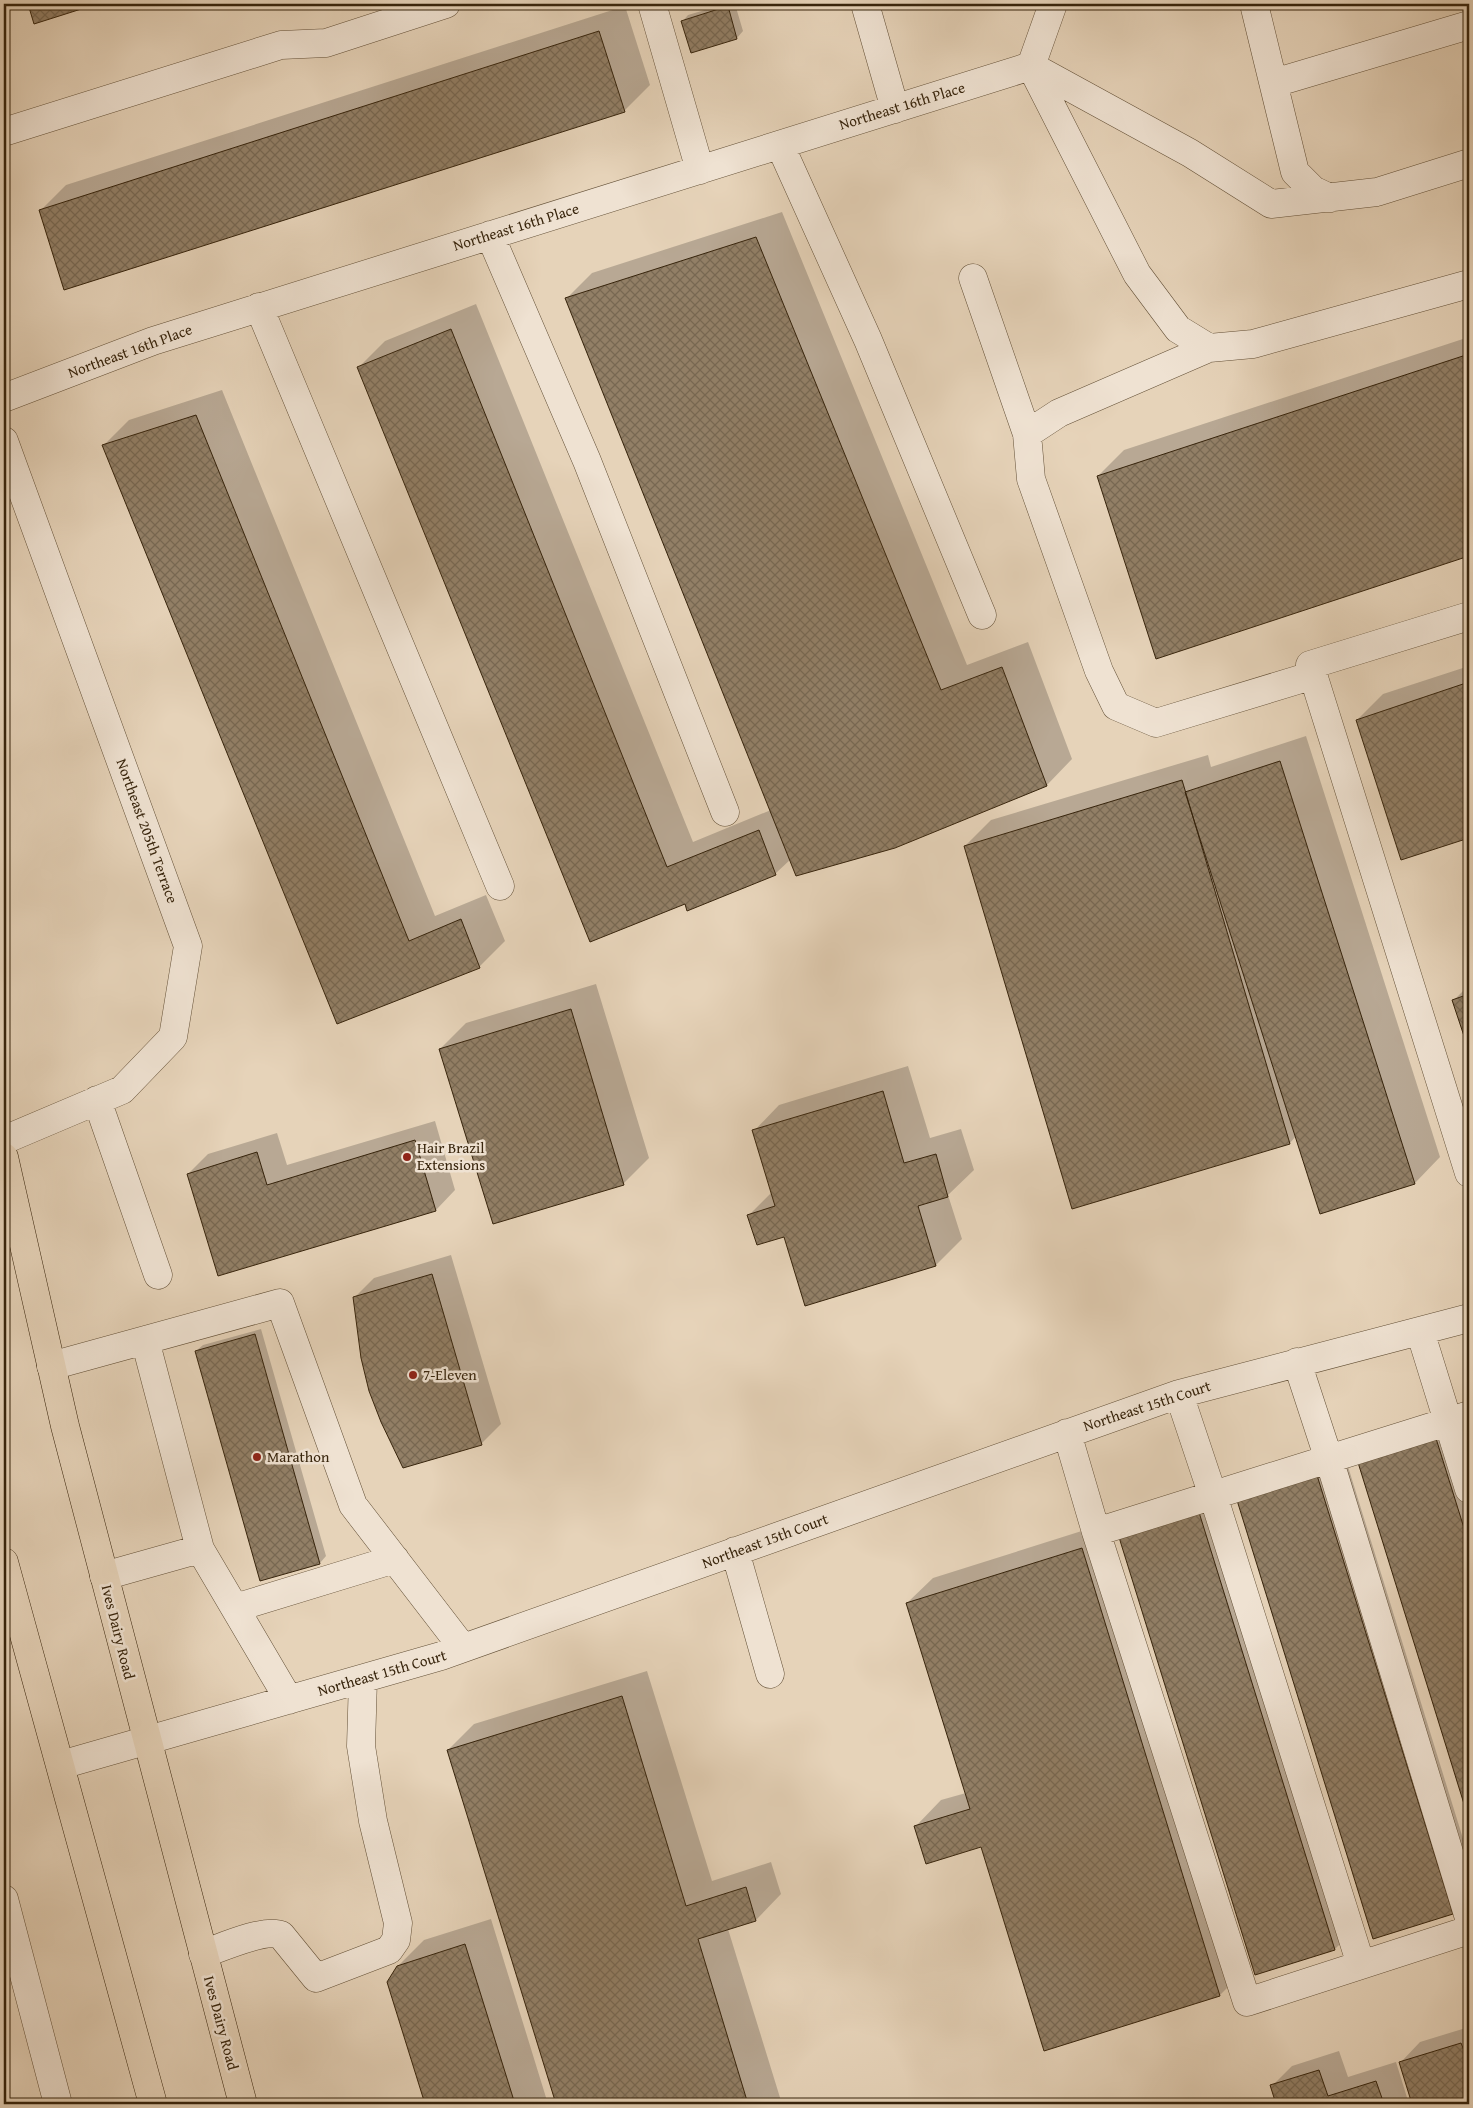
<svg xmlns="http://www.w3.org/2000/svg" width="1473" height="2108" viewBox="0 0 1473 2108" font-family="'Gentium Book Plus',serif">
<defs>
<pattern id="building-cross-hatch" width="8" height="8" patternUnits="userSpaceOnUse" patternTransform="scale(1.25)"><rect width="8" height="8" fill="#927f66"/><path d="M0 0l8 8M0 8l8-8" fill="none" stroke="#786852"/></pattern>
</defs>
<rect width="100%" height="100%" fill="#e6d3b9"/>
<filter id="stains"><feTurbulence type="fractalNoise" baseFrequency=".004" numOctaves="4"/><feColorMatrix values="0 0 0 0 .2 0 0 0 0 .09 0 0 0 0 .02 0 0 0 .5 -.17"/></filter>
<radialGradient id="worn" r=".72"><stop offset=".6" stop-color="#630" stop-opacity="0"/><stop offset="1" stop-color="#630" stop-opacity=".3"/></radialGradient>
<path fill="#0003" d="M29,4H93L35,22Z
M725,4H735L743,31L737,38L692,52L682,22L688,15Z
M625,6L650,85L624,111L40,211L66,185Z
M782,212L967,665L1028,642L1072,759L1047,785L791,859L776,873L688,909L359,367L385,341L476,304L693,842L771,810L566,299L592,273Z
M1469,337V555L1157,657L1098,476L1124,450Z
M222,390L435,916L486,895L505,941L479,967L338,1022L103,446L129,420Z
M1469,666V836L1402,858L1357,720L1383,694Z
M1306,736L1440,1157L1415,1183L1321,1212L1296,1136L1290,1143L1073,1207L965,846L991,820L1208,755L1211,767Z
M596,984L649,1158L623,1184L440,1049L466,1023Z
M1469,985V1047L1454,1000Z
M908,1066L930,1138L961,1129L974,1170L948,1195L962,1239L936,1265L806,1304L785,1235L749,1215L772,1192L754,1131L779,1105Z
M435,1121L455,1190L436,1210L188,1174L208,1154L277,1133L287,1165Z
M451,1255L501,1424L481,1444L354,1298L374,1278Z
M261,1329L326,1556L320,1563L196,1351L203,1345Z
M1460,1407L1469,1436V1816L1358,1456Z
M1342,1447L1469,1858V1896L1452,1913L1237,1497Z
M1224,1484L1361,1923L1335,1949L1256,1974L1120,1534Z
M1107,1523L1246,1969L1220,1995L1045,2049L981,1845L916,1826L941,1800L966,1793L907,1603L933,1578Z
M647,1671L712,1881L771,1862L781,1894L756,1920L728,1929L782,2104H557L448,1750L474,1724Z
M491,1919L548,2104H427L389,1982L398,1966L424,1940Z
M1469,2027V2104H1414L1401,2062L1420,2042Z
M1339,2051L1348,2077L1396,2062L1409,2104H1278L1272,2086L1292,2066Z"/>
<path fill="url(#building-cross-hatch)" stroke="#37240c" d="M28,4H97L34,24Z
M728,6L737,39L691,53L681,21Z
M599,31L625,112L64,290L39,210Z
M756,237L941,690L1002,667L1047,786L895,848L796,876L565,298Z
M451,329L667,867L759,830L776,875L687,911L685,904L590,942L357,367Z
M1469,354V556L1156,659L1097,476Z
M196,415L409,941L461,919L480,968L337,1024L102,445Z
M1469,682V838L1401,860L1356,720Z
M1280,761L1415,1184L1320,1214L1185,792Z
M1182,780L1290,1144L1072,1209L964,846Z
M1469,994V1051L1452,1000Z
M571,1009L624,1185L493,1224L439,1049Z
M883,1091L904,1163L936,1154L948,1197L918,1206L936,1266L805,1306L784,1237L757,1245L747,1215L775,1206L752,1130Z
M415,1140L436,1211L218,1276L187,1174L257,1152L267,1185Z
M432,1274L482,1445L403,1468L381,1422L369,1391L361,1358L353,1297Z
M255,1334L320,1564L260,1581L195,1351Z
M1434,1432L1469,1544V1820L1356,1456Z
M1316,1472L1453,1914L1373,1939L1236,1497Z
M1198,1509L1335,1950L1255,1975L1118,1534Z
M1082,1548L1220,1996L1044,2051L981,1847L926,1864L914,1826L970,1809L906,1603Z
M622,1696L686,1906L746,1887L756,1921L698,1939L748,2104H556L447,1750Z
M465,1944L515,2104H425L387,1982L397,1966Z
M1461,2043L1465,2053L1469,2052V2104H1412L1399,2062Z
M1319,2070L1328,2096L1376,2081L1384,2104H1276L1270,2085Z"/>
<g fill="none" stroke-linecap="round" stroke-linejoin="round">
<defs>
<path id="minor" d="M652,4L700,170
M865,4L895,109
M1053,4L1031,66L1137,274L1178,329L1209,348L1253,344L1469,284
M1254,4L1295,172L1313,190L1330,198
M1031,66L1190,153L1271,204L1377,192L1469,163
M1274,83L1469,25
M4,132L281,45L326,43L446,4
M780,145L868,340L982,615
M490,235L587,461L725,812
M973,278L1027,434
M259,307L500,886
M1209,348L1059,413L1027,434L1031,479L1099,671L1116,706L1156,723L1314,675
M4,398L153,341L1031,66
M4,441L188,946L173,1037L122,1090L4,1140
M1469,616L1310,665L1469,1173
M97,1100L158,1275
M1420,1331L1469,1489
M145,1340L200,1549L289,1700
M1297,1362L1334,1475L1469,1918
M51,1366L280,1303L353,1505L463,1648
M1179,1394L1218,1511L1361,1965
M1067,1433L1096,1532L1469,1415
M1096,1532L1247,2002L1469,1930
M735,1551L770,1674
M104,1576L200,1549
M235,1608L395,1559
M61,1765L441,1656L1179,1394L1469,1318
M4,1899L58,2104
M203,1954C220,1948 265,1928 281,1935L316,1978L389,1950L396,1940L398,1923L373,1821L361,1746L363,1679"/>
<path id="major" d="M4,1157L65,1426L243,2104
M4,1562L153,2104"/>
</defs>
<use href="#minor" stroke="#635037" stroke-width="29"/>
<use href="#major" stroke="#37240c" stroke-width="29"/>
<use href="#minor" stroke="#efe2d2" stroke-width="28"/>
<use href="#major" stroke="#e6d3b9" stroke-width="28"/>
</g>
<g fill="#8f2418" stroke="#efe2d2" stroke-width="2">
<circle cx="407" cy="1157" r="5"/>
<circle cx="413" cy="1375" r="5"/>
<circle cx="257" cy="1457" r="5"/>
</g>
<g text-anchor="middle" stroke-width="5" stroke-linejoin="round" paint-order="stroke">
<g font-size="15" fill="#37240c" stroke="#efe2d2">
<text transform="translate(902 106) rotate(-17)" y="5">Northeast 16th Place</text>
<text transform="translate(516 227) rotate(-17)" y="5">Northeast 16th Place</text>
<text transform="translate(130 351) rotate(-20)" y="5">Northeast 16th Place</text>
<text transform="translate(147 831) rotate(70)" y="5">Northeast 205th Terrace</text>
<text transform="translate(1147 1406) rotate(-18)" y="5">Northeast 15th Court</text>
<text transform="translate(765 1541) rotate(-20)" y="5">Northeast 15th Court</text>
<text transform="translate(118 1632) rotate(76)" y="5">Ives Dairy Road</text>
<text transform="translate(382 1673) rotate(-16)" y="5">Northeast 15th Court</text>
<text transform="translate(221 2023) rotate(75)" y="5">Ives Dairy Road</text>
</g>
<g font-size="15" fill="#37240c" stroke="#efe2d2" text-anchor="start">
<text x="417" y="1153">Hair Brazil<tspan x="417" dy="17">Extensions</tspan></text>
<text x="423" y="1380">7-Eleven</text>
<text x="267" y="1462">Marathon</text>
</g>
</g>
<rect width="1473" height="2108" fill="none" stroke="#e6d3b9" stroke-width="20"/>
<rect x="5" y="5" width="1463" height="2098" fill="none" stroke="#37240c" stroke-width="2.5"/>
<rect x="10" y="10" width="1453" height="2088" fill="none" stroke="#37240c"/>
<rect width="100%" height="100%" filter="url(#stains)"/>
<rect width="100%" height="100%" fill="url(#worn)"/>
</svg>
